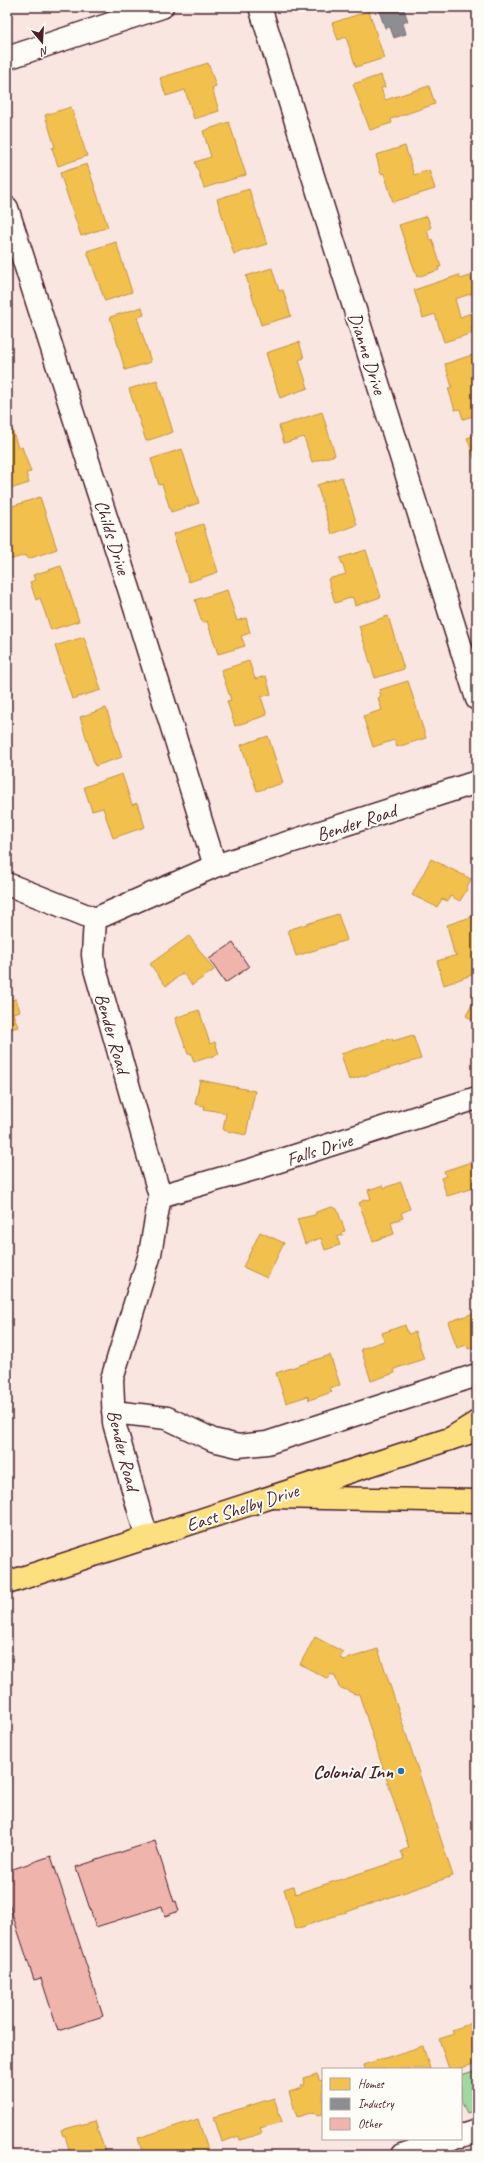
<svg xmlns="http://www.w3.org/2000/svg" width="484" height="2162" viewBox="0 0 484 2162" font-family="Caveat,sans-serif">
<rect width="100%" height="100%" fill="#f9e6e0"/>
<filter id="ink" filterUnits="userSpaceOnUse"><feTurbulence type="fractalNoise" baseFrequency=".025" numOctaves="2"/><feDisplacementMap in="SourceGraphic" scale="8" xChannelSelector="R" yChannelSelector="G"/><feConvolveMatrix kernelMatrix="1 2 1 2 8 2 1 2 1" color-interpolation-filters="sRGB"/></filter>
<g filter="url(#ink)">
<path fill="#9fd99f" stroke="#747c65" d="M477,2070V2110L467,2113L461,2101V2075Z"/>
<path fill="#f2c14e" stroke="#c09044" d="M369,11L384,58L356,67L346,37L338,40L332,23Z
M208,63L216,86L212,88L219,111L194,119L185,90L166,96L160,78Z
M381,75L385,87L381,88L385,100L429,86L435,104L391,119L392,123L370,130L353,84Z
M71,107L87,156L58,166L52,148L55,147L45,115Z
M229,122L246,175L204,188L195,162L211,157L203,131Z
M405,146L414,175L429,170L435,189L393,202L384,173L381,174L376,155Z
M87,164L108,227L81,236L60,173Z
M249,189L267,244L234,254L217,199Z
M427,216L431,228L427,230L430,240L432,239L441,267H438L439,270L417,277L399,225Z
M116,242L132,292L105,301L87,251Z
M272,268L279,291L283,290L291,316L261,325L246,276Z
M459,275L460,279L470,276L476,292L455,299L460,317L477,311V326L471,328L473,333L444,342L435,314L423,318L414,290Z
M142,307L144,315L137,317L151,362L125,370L110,317Z
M299,342L304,358L299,360L308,388L280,398L266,353Z
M472,355L477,370V415L463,419L460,409L455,410L448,388L452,387L445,364Z
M157,380L173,432L146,441L129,389Z
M322,412L335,455L312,462L304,437L284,443L279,426Z
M12,429L18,448L22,447L31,472L26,473L29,483L7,490V430Z
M477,435V465L467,438Z
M182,449L199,503L171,512L162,484L159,485L151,459Z
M342,477L357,525L332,534L317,485Z
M40,497L57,549L28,559L26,555L9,560L7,553V508Z
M203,524L218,572L189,582L173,534Z
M366,550L381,597L355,606L353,597L335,603L328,579L346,574L340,558Z
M61,566L79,621L51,630L40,598L36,600L30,582L35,580L33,575Z
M227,590L237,621L246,618L250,633L241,636L245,646L218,654L207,621L202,623L195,600Z
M388,616L404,669L375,678L359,626Z
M84,637L101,690L72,699L55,646Z
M249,661L255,679L266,676L271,694L261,697L267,715L235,726L227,701L231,700L221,670Z
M408,681L426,738L397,747L394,740L373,747L363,716L382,710L378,698L381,696L379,690Z
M106,708L122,757L95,766L80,717Z
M268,736L283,783L257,791L241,745Z
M122,774L132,805L137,803L145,827L113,838L103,808L92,811L84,787Z
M431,859L471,879L466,889H467L460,901L450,896L448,901L442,899L437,907L412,895Z
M338,914L347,940L296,956L288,930Z
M477,915V973L444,985L437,961L457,955L454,953L447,925Z
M189,936L214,970L192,985L183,973L166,986L150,964Z
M8,989L12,1000L16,999L20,1011L13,1013L18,1027L7,1030Z
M475,990L477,992V1022L466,1016L475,999L471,997Z
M199,1010L210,1044L215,1042L219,1054L194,1062L191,1053L188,1054L175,1018Z
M413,1035L421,1059L349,1080L341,1054L392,1038L393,1041Z
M200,1080L255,1091L246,1135L223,1130L226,1113L204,1109L205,1106L195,1104Z
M477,1160V1187L447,1196L441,1178L446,1176L444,1171Z
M401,1182L410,1209L401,1213L403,1218L391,1222L394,1234L373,1241L359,1203L363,1201V1200L371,1199L368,1190L383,1185L384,1188Z
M332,1207L337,1209L345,1231L342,1232L343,1235L337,1237L340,1245L325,1250L321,1238L305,1244L297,1219L315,1215L316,1212Z
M260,1232L284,1243L267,1278L243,1267Z
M477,1312V1346L468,1349L467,1345L457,1348L448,1322Z
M405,1325L408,1334L415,1332L424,1359L394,1369L395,1373L371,1381L361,1349L384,1341L382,1333Z
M330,1355L340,1385L330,1388L332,1392L309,1400L308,1396L286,1403L276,1373Z
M315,1637L343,1652L340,1658L344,1660L378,1649L453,1876L296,1929L284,1889L293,1886L295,1894L404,1859L401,1851L409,1848L359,1694H355L339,1687L335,1676L331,1674L328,1679L300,1664Z
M472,2023L474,2027L477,2026V2063L458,2069H449L439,2039L454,2034L452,2030Z
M423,2046L430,2069H364L363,2065Z
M317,2074L320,2081L323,2080V2114L318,2115L314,2112L297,2117L289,2092L302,2088L301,2086L305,2085L303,2078Z
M274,2098L282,2122L260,2128L262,2133L240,2140L239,2136L222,2142L214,2117Z
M198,2119L208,2150L192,2155L191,2152L183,2155H143L138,2138Z
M95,2121L106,2155H70L65,2135L63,2136L61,2130Z"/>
<path fill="#8d8d92" stroke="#796c73" d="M403,7L408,21L403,23L406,34L394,38L390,27L385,28L378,8Z"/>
<path fill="#efb4ac" stroke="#4a1f2b" d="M233,943L249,967L225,983L209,959Z
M155,1841L174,1902L176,1901L179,1911L165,1916L162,1906L96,1927L76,1867Z
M51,1856L103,2016L58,2031L41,1978L34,1980L7,1898V1871Z"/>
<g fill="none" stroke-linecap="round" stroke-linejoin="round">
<defs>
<path id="minor" d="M260,7L477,699
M7,58L162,7
M7,208L130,592L215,866
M7,884L95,919
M160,1196L254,1169L477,1098
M113,1412L167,1418L213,1440L238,1446L267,1443L477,1375
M147,1538L114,1423L112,1379L150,1254L160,1196L95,969L93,955L95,919L215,866L477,782
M461,2136L477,2131
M402,2155L451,2139"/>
<path id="major" d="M7,1583L468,1433"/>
<path id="highway" d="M450,1439L477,1422
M273,1497L477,1501"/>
</defs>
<use href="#minor" stroke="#4a1f2b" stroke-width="25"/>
<use href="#major" stroke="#4a1f2b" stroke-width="25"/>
<use href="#highway" stroke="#4a1f2b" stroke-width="25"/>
<use href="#minor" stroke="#fdfcf7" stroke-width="22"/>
<use href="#major" stroke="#fce080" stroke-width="22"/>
<use href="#highway" stroke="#fce080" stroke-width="22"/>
</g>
</g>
<circle fill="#1f6fb2" stroke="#fdfcf7" stroke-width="1.5" cx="401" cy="1771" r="4"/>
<g text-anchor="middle" stroke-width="4" stroke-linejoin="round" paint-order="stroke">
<g font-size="19" fill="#4a1f2b" stroke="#fdfcf7">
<text transform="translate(368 353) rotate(72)" y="7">Dianne Drive</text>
<text transform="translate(113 537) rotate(72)" y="7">Childs Drive</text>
<text transform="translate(356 822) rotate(-18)" y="7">Bender Road</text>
<text transform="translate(113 1033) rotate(74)" y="7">Bender Road</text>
<text transform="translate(319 1149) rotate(-18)" y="7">Falls Drive</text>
<text transform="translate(124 1450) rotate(76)" y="7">Bender Road</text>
<text transform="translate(242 1507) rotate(-18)" y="7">East Shelby Drive</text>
</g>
<g font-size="19" font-weight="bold" fill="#4a1f2b" stroke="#fdfcf7" text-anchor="end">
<text x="393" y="1778">Colonial Inn</text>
</g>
</g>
<rect width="484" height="2162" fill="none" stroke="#fdfcf7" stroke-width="24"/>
<rect x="12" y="12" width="460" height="2138" fill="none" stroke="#4a1f2b" stroke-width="1.5" filter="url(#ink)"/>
<rect x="322" y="2068" width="140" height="72" fill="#fdfcf7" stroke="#b5a4a5"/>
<rect x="330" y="2078" width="20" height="12" fill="#f2c14e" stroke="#b5a4a5"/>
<text x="358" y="2088" font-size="12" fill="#4a1f2b">Homes</text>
<rect x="330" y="2098" width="20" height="12" fill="#8d8d92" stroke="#b5a4a5"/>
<text x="358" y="2108" font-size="12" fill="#4a1f2b">Industry</text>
<rect x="330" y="2118" width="20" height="12" fill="#efb4ac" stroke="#b5a4a5"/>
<text x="358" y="2128" font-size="12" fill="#4a1f2b">Other</text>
<g transform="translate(42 42) rotate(162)" stroke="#fdfcf7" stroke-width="3" paint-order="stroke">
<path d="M0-3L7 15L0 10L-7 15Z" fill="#4a1f2b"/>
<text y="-6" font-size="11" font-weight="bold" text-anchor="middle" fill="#4a1f2b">N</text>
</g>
</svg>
